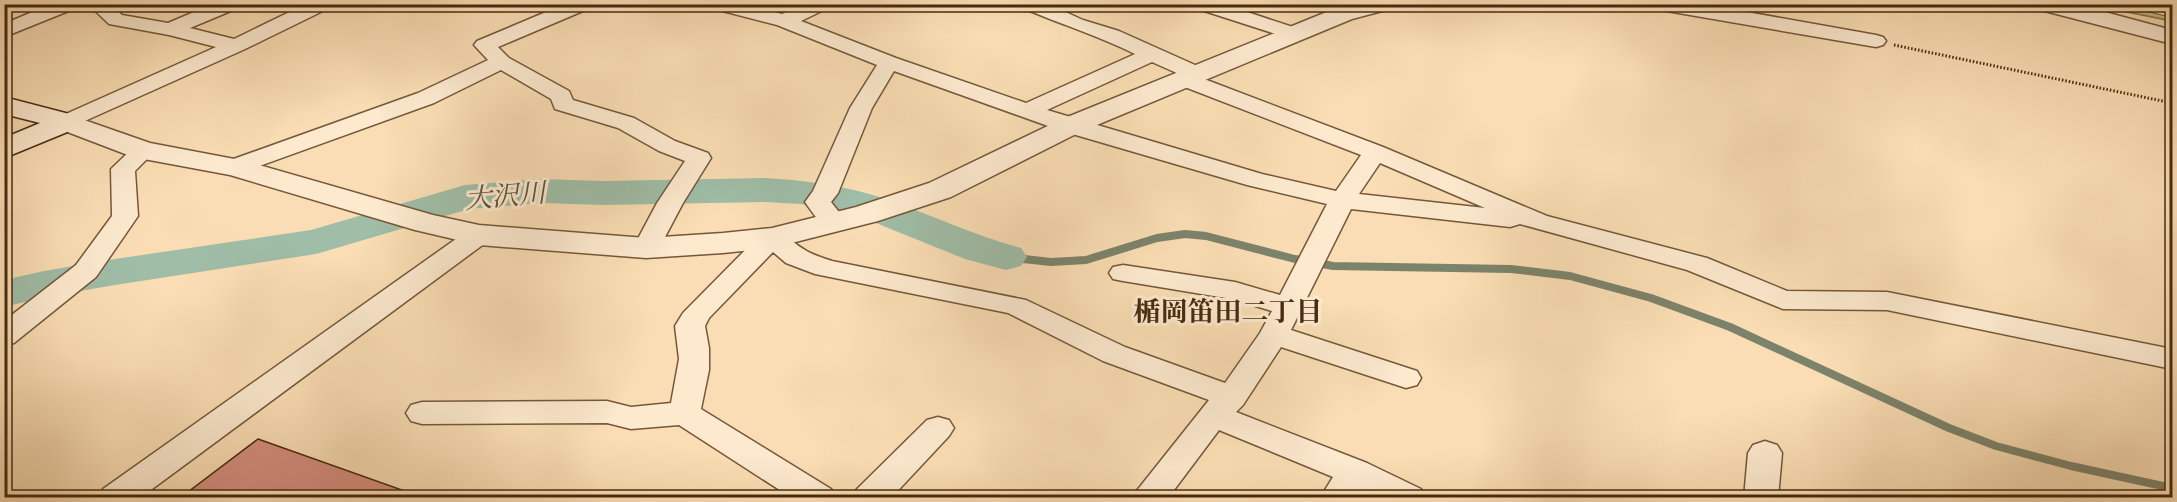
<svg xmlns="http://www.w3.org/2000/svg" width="2177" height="502" viewBox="0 0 2177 502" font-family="Cardo,'Noto Serif JP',serif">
<rect width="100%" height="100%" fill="#faddb4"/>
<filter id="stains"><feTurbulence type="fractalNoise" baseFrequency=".00333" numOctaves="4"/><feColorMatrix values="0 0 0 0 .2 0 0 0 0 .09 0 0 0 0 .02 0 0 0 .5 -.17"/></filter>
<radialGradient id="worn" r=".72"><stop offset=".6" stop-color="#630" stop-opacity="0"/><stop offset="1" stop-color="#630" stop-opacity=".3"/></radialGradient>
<path fill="#c4bf89" stroke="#86754c" stroke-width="1.5" d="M2092,5H2172V21Z"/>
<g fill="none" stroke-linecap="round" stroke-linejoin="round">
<path stroke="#7c836b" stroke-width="8" d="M1006,257L1051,262L1086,260L1157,238L1185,234L1206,236L1295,259L1333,266L1511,269L1570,276L1651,298L1730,327L1949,428L1996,446L2071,466L2172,488"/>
<path fill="#9fbda7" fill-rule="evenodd" d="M765,178C804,180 845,186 883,198C929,214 973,235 1021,248L1027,257L1021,266L1006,270L965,259L856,215L801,204L765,202L604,205L541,203L469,209L316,254L115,285L45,297L4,307V280L44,271L115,259L311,230L465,185L541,179L604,181Z"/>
</g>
<path fill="#d38d7e" stroke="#472b10" stroke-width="1.5" d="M258,439L416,495V498H180Z"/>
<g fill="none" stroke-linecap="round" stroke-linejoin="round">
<defs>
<path id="service" d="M2119,4H2140L2172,11V17Z"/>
<path id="minor" d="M51,4H78L76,8L4,37V24Z
M88,4H109L122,15L168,23L213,4H240L238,8L190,28L234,39L306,4H331L329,8L243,50L67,129L59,127L55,122L59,117L216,47L169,35L109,24Z
M565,4H592L590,8L498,47L509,58L569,91L573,100L634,118L675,141L708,153L711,158L683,203L656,254L646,256L636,254L633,248L657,203L685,161L659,151L618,128L555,109L551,99L501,70L434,103L243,172L234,174L225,172L222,167L225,162L418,93L488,60L474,45L477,41Z
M709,4H743L782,14L804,4H830L828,8L801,21L896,58L1026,103L1135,54C1099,36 1060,24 1023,8L1021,4H1048L1083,20L1119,31L1204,69L1207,74L1204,79L1383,147L1547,216L1707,258L1787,291L1887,292L2172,349V369L1887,310L1783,309L1687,270L1520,224L1510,227L1351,209L1291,330L1417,371L1421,378L1417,385L1406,388L1281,347L1243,405L1236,412L1367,463L1421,489L1426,498H1377L1361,490L1356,498H1320L1333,477L1219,430L1168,498H1131L1209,400L1103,361L1008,313L815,274L786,263L773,252L709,318L705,326L709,348V370L701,409L831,489L836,498H792L679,425L631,429L607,423L422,424L411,421L406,413L411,405L422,402L607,401L631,407L671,403L679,359L675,326L683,313L763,232C782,227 789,241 805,250C813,255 823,258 832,261L1026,300L1125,347L1225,383L1260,333L1272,311L1232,299L1123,281L1113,279L1109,273L1113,267L1123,265L1235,282L1280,295L1327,204L1247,185L1062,131L894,71L872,108L838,193L831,202L847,222L843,228C823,232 816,217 805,202L813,191L850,108L877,65L777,25L711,8ZM1152,62L1179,74L1174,79L1177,84L1361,155L1336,191L1262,174L1047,110ZM1380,163L1485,208L1359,194Z
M1193,4H1223L1302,30L1305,34L1302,38H1288L1195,8Z
M1652,4H1702L1876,35L1883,37L1886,41L1883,45L1876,47L1661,10L1654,8Z
M143,144L151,146L155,151L135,171L138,216L96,277L14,343L4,345V321L76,265L112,216L111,169L135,146Z
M479,227L488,229L492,235L488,241L140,498H98L103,489L470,229Z
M938,417L949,420L954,428L949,436L891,498H852L857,489L927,420Z
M1765,441L1777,445L1782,453L1778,498H1744L1748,453L1753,445Z"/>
<path id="tertiary" d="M1352,4H1394L1390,9L1352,19L1080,132L951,197L878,221L772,248L723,253L646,258L479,245L415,230L230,175L133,157L57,128L53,122L57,116L67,114L150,143L245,161L433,215L479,225L646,238L723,233L772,228L856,207L929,183L1060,120L1334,9Z
M2033,4H2075L2172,30V44L2037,9Z"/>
<path id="secondary" d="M4,97L77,116L81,122L77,128L4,158V138L40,123L4,114Z"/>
</defs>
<use href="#service" stroke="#745839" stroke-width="2"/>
<use href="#minor" stroke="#745839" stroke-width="3"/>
<use href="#tertiary" stroke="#745839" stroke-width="3"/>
<use href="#secondary" stroke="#472b10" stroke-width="3"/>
<path stroke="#472b10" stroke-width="3" stroke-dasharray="1.5 2" stroke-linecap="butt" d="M1894,45L2172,103"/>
<use href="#service" fill="#fce9ce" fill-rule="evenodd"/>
<use href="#minor" fill="#fce9ce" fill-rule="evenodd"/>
<use href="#tertiary" fill="#fce9ce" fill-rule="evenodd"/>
<use href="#secondary" fill="#fce9ce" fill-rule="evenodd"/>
</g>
<g text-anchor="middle" stroke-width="6" stroke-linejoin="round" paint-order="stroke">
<g font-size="27" font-style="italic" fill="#5d5036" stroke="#fce9ce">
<text transform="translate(505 196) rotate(-5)" y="9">大沢川</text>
</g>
<g font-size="27" font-weight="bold" fill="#472b10" stroke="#fce9ce">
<text x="1228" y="321">楯岡笛田二丁目</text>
</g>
</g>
<rect width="2177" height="502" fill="none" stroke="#faddb4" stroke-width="24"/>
<rect x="6" y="6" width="2165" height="490" fill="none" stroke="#472b10" stroke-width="3"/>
<rect x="12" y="12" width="2153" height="478" fill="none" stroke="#472b10" stroke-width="1.5"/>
<rect width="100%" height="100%" filter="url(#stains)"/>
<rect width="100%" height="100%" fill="url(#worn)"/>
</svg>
